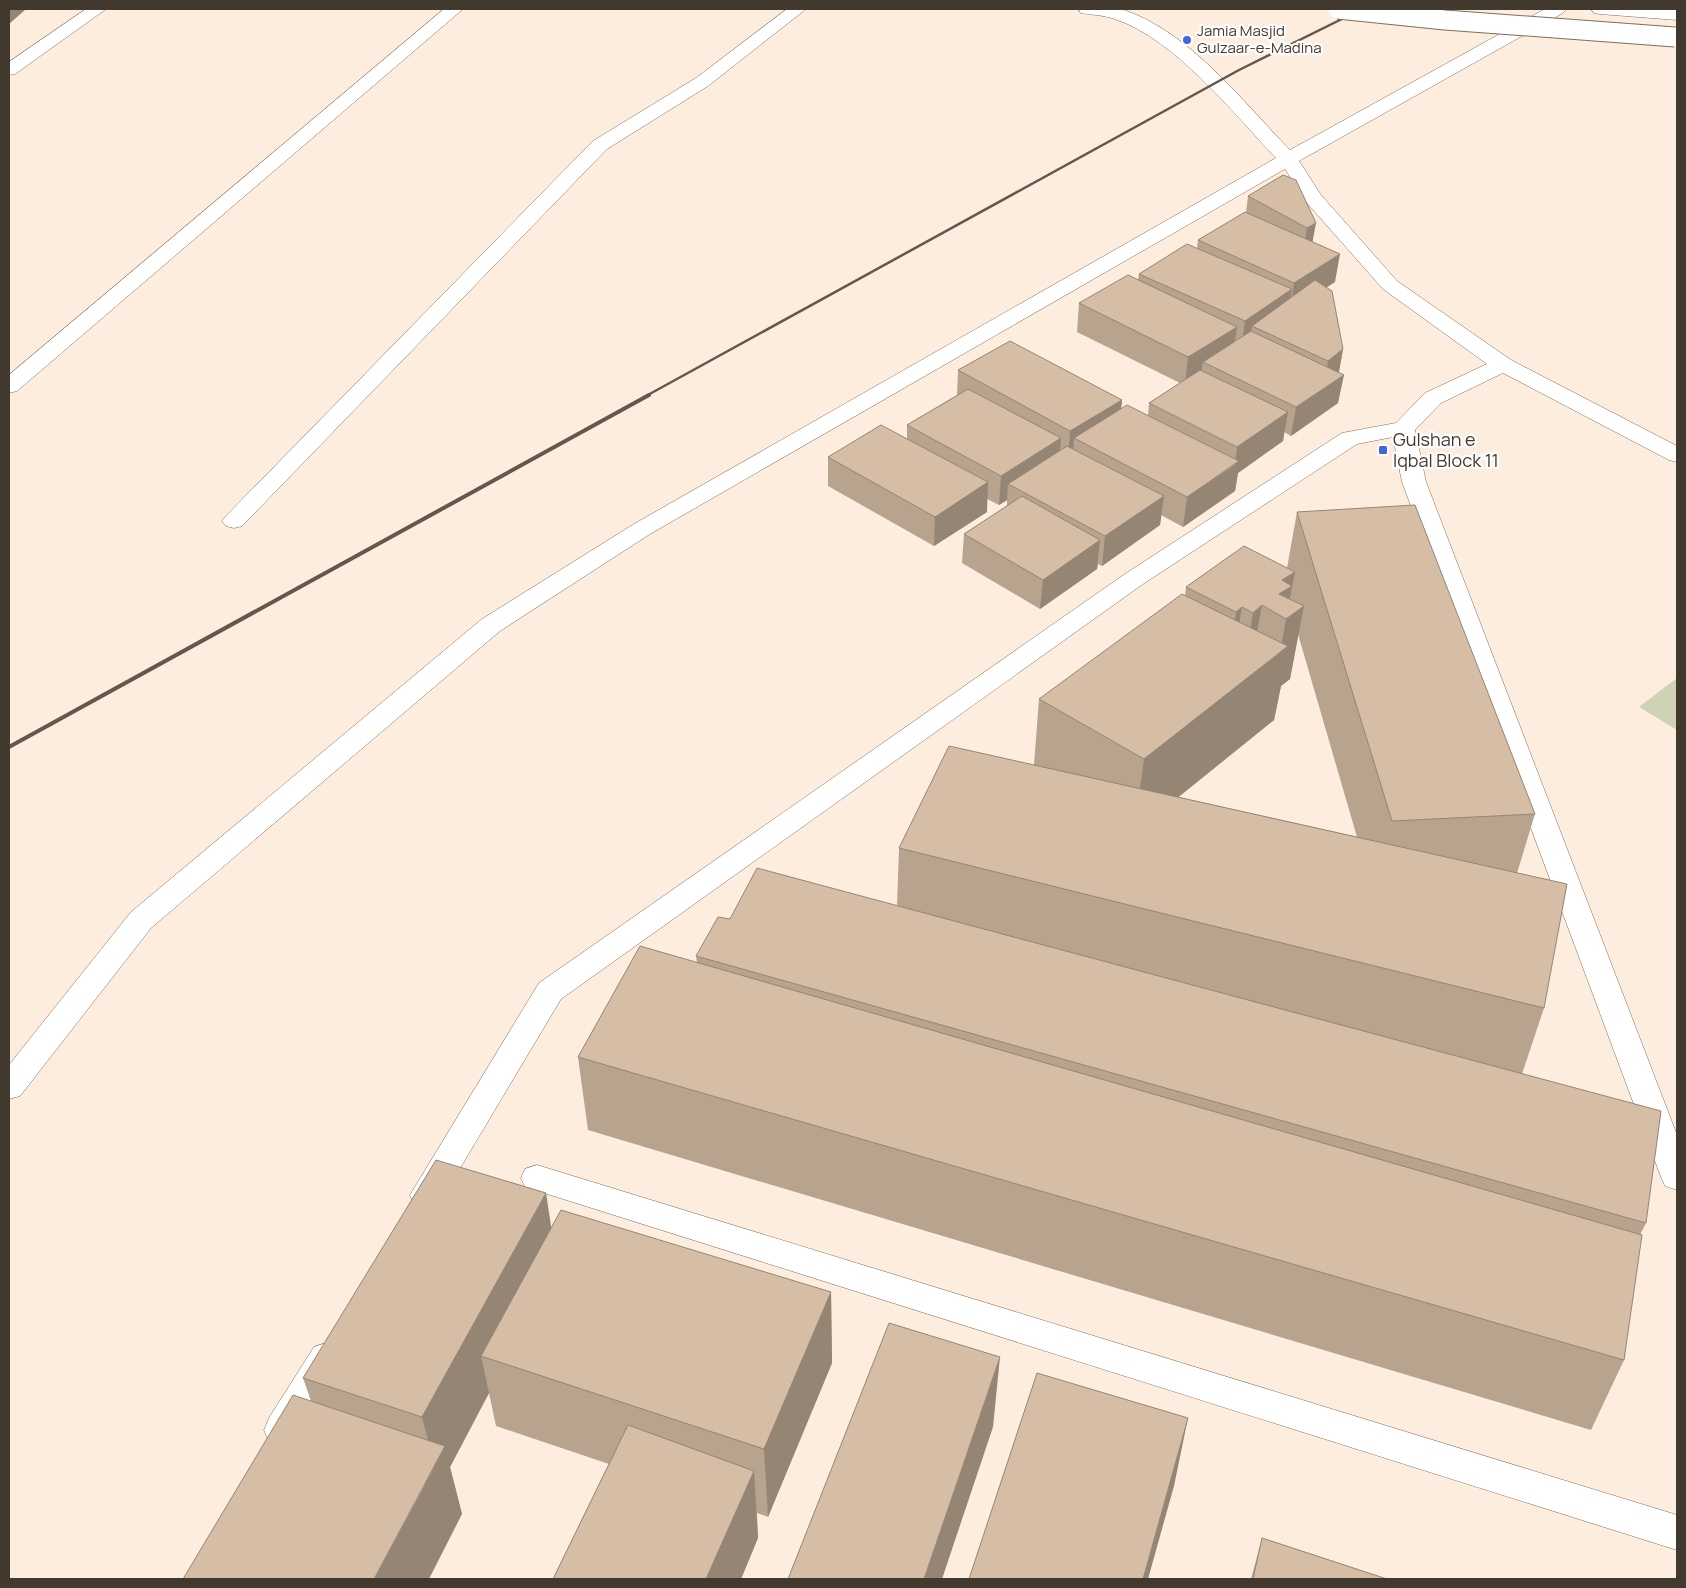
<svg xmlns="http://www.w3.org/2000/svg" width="1686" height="1588" viewBox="0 0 1686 1588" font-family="Manrope,sans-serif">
<rect width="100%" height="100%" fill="#fcedde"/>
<path fill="#cfd3b5" d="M1677,678V730L1639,707Z"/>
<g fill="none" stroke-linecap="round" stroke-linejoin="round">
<defs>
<path id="minor" d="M86,9H106L15,74L9,75V62Z
M444,9H463L17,391L9,393V375Z
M787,9H806L708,86L607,149L242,526L234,528L226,526L222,521L226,516L593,141L696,78Z
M1078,9C1092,8 1111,6 1124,10C1191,33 1242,101 1290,150L1545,9H1566L1563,13L1299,161L1321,195L1397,281L1511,360L1677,446V462L1669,460L1503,373L1441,403L1415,430L1426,482L1677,1135V1190L1665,1186L1661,1177L1402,482L1393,437L1357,444L1143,584L561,999L438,1205L426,1209L414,1205L410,1195L539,983L1125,574L1342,433L1396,423L1425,393L1487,364L1383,289L1307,203L1285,169L650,534L500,631L151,928L20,1096L9,1099V1065L131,912L482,619L634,524L1276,158C1232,112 1176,40 1115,19C1104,15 1092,15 1081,13Z
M537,1165L1677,1515V1550L525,1187L521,1178L525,1169Z
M326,1343L338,1347L343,1358L338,1369L295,1442L282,1446L269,1442L264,1430L269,1418L314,1347Z"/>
<path id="primary" d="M1591,9L1677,10V20L1600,14L1594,13Z"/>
</defs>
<use href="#minor" stroke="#836e57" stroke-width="1"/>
<use href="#primary" stroke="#836e57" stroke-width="1"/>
<use href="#minor" fill="#fff" fill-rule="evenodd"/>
<use href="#primary" fill="#fff" fill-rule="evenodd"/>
<path stroke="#62584c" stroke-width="2.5" d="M646,396L1239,70L1362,9"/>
<path stroke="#62584c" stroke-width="4" d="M9,747L649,395"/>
<defs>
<path id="primary-bridge" d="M1338,9L1445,20L1675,37"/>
</defs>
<use href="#primary-bridge" stroke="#836e57" stroke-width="21" stroke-linecap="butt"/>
<use href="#primary-bridge" stroke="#fff" stroke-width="19"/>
</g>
<path fill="#b7a38e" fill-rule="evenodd" d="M1296,180L1313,242L1335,282L1326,287L1343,349L1339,372L1338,403L1291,436L1284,432L1283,441L1238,473L1235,491L1183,527L1161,515L1160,525L1102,566L1098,564L1097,569L1040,609L962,563L964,534L1007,506V500L999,505L987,499V512L934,546L828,486V457L907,439V425L957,395L958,370L1122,400L1121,409L1148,416L1149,403L1180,383L1077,332L1079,303L1138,280L1139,274L1197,248L1198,240L1246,213L1248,196Z
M1297,512L1535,814L1517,873L1544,1008L1522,1074L1646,1223L1640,1235L1624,1360L1591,1430L588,1130L578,1057L697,963L696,956L730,919L897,906L899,848L1034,765L1039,699L1185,596L1186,587L1287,568ZM1298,634L1357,837L1178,797L1274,720L1281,686L1290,679Z
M551,1228L831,1292L832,1363L768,1517L757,1513L758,1538L741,1579H553L609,1464L496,1426L489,1393L450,1467L462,1514L311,1401L303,1378Z
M1262,1538L1387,1579H1251Z"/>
<path fill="#958574" d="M9,9H24L25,10L9,24Z
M1316,223L1311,250L1303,255L1307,228Z
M1340,254L1335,282L1290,311L1294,283Z
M1292,289L1287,317L1252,326L1249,343L1241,349L1245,321Z
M1237,327L1233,355L1203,362L1201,375L1185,385L1188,357Z
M1343,349L1338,377L1344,375L1338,403L1291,436L1296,407L1323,389L1328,361Z
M1122,400L1119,428L1074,438L1073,457L1068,460L1070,431Z
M1288,412L1283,441L1238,473L1235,491L1183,527L1187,497L1235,465L1237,447Z
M1061,438L1059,467L1008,484L1007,500L999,505L1001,476Z
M988,482L987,512L934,546L935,517Z
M1164,496L1160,525L1102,566L1105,536Z
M1100,540L1097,569L1040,609L1043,580Z
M1295,572L1286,619L1304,606L1290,679L1281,686L1274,720L1134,833L1144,759L1241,683L1253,613L1262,605L1249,677L1280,653L1286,619L1276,613L1282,580Z
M1242,607L1230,681L1225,686L1236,612Z
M546,1193L557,1265L481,1356L489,1393L450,1467L462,1514L429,1579H374L435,1466L422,1417Z
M831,1292L832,1363L768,1517L764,1449Z
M1000,1357L993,1427L942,1579H924Z
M1188,1418L1174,1486L1148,1579H1143Z
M754,1471L758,1538L741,1579H706Z"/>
<path fill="#d5bea5" stroke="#958574" d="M1283,175L1296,180L1316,223L1307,228L1248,196Z
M1245,212L1340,254L1294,283L1198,240Z
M1187,244L1292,289L1245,321L1139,274Z
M1128,275L1237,327L1188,357L1079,303Z
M1315,280L1332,291L1343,349L1328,361L1252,326Z
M1251,331L1344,375L1296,407L1203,362Z
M1010,341L1122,400L1070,431L958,370Z
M1200,370L1288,412L1237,447L1149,403Z
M968,389L1061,438L1001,476L907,425Z
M1127,405L1239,461L1187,497L1074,438Z
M881,425L988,482L935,517L828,457Z
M1067,446L1164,496L1105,536L1008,484Z
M1022,496L1100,540L1043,580L964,534Z
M1415,505L1535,814L1392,821L1297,512Z
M1244,546L1295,572L1282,580L1292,586L1279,594L1304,606L1286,619L1262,605L1253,613L1242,607L1236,612L1186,587Z
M1182,594L1288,646L1144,759L1039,699Z
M949,746L1567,884L1544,1008L899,848Z
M757,868L1661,1111L1646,1223L696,956L718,917L730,919Z
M640,946L1642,1235L1624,1360L578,1057Z
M436,1160L546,1193L422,1417L303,1378Z
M561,1210L831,1292L764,1449L481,1356Z
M889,1323L1000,1357L924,1579H788Z
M1037,1373L1188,1418L1143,1579H969Z
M293,1395L445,1446L374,1579H183Z
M628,1425L754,1471L706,1579H553Z
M1262,1538L1387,1579H1253Z"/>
<g fill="#4365d8" stroke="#fdfdfd" stroke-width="2">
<circle cx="1187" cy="40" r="5"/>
<rect x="1378" y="445" width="10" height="10" rx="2.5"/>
</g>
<g text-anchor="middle" stroke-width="4.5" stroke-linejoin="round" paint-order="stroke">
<g font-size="15" fill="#42392e" stroke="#fdfdfd" text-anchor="start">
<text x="1197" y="36">Jamia Masjid<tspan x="1197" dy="17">Gulzaar-e-Madina</tspan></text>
</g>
<g font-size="18" fill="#42392e" stroke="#fdfdfd" text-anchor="start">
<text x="1393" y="446">Gulshan e<tspan x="1393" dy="21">Iqbal Block 11</tspan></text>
</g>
</g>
<rect width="1686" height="1588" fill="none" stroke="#42392e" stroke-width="20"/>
</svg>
